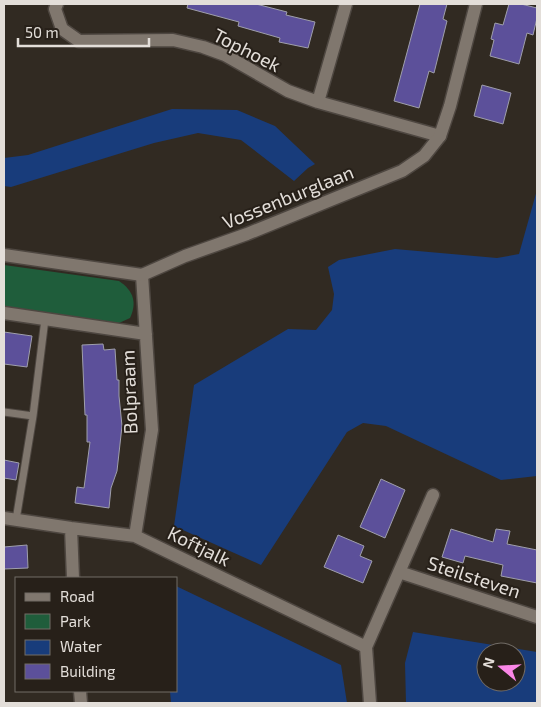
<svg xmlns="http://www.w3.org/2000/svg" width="541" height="707" viewBox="0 0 541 707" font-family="'Exo 2',sans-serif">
<rect width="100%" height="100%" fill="#312a22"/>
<path fill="#1f5d3b" d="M4,265L119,281C134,291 137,303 130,318L119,323L4,307Z"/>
<path fill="#183c7b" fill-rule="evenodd" d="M172,109L237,110L275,126L315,164L308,168L294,181L241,140L198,133L154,143L11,187L4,186V158L28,155Z
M537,190V476L501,480L386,426L363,423L347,432L261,565L174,526L194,385L288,329L316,330L332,310L334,294L328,267L339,260L395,249L497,258L519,254Z
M176,586L341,665L347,703H171L170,691H176Z
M413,632L537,652V703H406L405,663ZM486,652H516V682H486Z"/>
<path fill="#5c509a" stroke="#9f9fab" d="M188,4H256L287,12L286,15L315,22L308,48L279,42L280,38L238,26L239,22L187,8Z
M420,4H447L443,19L447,21L434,73L429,71L419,108L394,101Z
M509,4H521L537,8V18L533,35L527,33L519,64L490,56L494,40L491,39L495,23L503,25Z
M482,85L511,93L503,124L474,116Z
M4,332L32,336L27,367L4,364Z
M103,344L104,350L115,349L117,380H119V396L122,426L117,471L111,488L109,508L75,503L77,487L84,488L90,442H87V415H85L82,345Z
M4,460L19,463L16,480L4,478Z
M381,479L405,490L385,538L360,527Z
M451,529L493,542L496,529L510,531L507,544L537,550V583L501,576L503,565L465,556L463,563L442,557Z
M338,535L364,546L360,556L372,561L363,583L324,567Z
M27,545L28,568L4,569V547Z"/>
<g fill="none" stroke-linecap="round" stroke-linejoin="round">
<defs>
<path id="service" d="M4,412L33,416
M16,520L33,416L45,319"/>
<path id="minor" d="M57,4L55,9L62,29L79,41L173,40L203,47L225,55L288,91L318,102L440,136
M318,102L346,4
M4,313L146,334
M4,518L71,528L135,536L366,647
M71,528L73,578
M135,536L152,430L142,275
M399,572L537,617
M80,691L81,703
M370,703L366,647L433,495"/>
<path id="tertiary" d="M4,255L142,275L185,256L247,234L402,171L424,156L440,136L450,106L476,4"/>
</defs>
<use href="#service" stroke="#4e4741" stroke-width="9"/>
<use href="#minor" stroke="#4e4741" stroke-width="15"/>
<use href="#tertiary" stroke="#4e4741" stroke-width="15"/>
<use href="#service" stroke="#80776e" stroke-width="7"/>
<use href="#minor" stroke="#80776e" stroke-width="12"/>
<use href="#tertiary" stroke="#80776e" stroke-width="12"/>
</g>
<g text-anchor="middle" stroke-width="4" stroke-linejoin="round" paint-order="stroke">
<g font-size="19" fill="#e3ded9" stroke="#272019">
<text transform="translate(247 50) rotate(27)" y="7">Tophoek</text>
<text transform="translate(288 197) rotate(-22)" y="7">Vossenburglaan</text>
<text transform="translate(129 392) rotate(-92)" y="7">Bolpraam</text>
<text transform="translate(199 546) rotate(26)" y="7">Koftjalk</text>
<text transform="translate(474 577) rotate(18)" y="7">Steilsteven</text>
</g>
</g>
<rect width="541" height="707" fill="none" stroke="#e3ded9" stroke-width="10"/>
<rect x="15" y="577" width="162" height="115" fill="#272019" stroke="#726c66"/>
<rect x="25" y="593" width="25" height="8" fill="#80776e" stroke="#726c66"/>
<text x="60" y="602" font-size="15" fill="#e3ded9">Road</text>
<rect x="25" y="614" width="25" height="15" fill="#1f5d3b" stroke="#726c66"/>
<text x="60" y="627" font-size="15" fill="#e3ded9">Park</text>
<rect x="25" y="640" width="25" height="15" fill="#183c7b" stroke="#726c66"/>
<text x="60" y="652" font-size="15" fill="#e3ded9">Water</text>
<rect x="25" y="664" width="25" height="15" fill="#5c509a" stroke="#726c66"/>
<text x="60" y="677" font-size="15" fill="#e3ded9">Building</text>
<g transform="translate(501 667) rotate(288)"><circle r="24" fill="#272019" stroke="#726c66"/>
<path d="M0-4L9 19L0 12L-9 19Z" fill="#fa87e7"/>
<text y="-8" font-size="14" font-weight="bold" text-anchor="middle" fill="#e3ded9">N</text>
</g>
<path d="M18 38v8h131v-8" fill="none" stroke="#e3ded9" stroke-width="2.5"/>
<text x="25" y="38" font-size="15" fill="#e3ded9" stroke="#272019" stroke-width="4" paint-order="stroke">50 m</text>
</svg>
